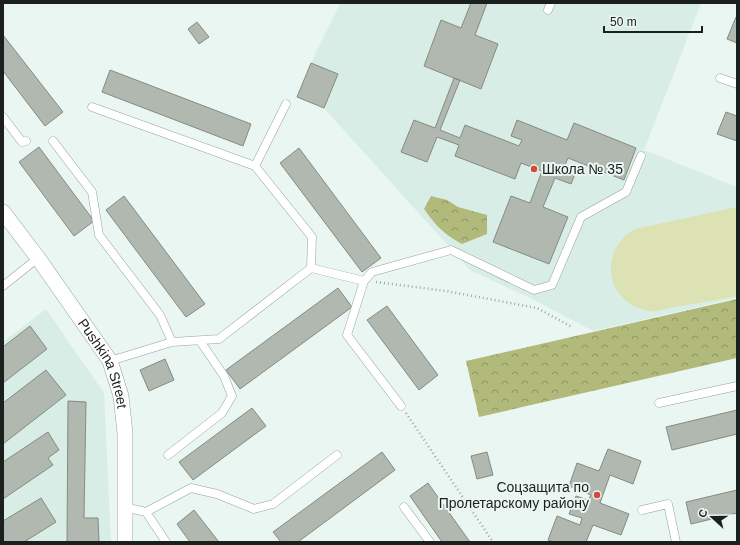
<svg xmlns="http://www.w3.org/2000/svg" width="740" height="545" viewBox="0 0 740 545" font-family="Helvetica,sans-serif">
<defs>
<pattern id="forest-crowns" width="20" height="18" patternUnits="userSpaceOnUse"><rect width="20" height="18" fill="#b1b97b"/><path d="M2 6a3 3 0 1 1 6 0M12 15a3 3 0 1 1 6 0" fill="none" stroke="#8f9664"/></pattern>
</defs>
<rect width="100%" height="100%" fill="#eaf6f1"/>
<path fill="#d8ede5" d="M340,3H701L644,150L737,187V298L593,331L532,299L470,270L324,108L297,97L311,63Z
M46,309L104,393L111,542H3V342Z"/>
<path fill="#dce2b3" d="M737,207V296C716,300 695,304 674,307C667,309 657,312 650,311C629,308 610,291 611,268C612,250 620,238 635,229Z"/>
<path fill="url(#forest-crowns)" d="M431,196L447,200L458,207L487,215V234L462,244C444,234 436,226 424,209Z
M737,299V358L479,417L466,361Z"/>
<path fill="#b0b8af" stroke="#848b83" d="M471,3H487L475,35L498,44L481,89L424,66L441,20L461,28Z
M736,17L737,18V43L727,39Z
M197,22L209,37L199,44L188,29Z
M3,35L63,112L45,126L3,71Z
M311,63L338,74L324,108L297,97Z
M110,70L251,124L243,146L102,92Z
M454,78L460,80L440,130L460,138L465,125L519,146L522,140L511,136L517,120L567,140L574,123L636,148L624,180L568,158L565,165L577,169L571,184L555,178L543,207L568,217L549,264L493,242L511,196L530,203L542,171L521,163L515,179L455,156L459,145L437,137L427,162L401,152L414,120L435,128Z
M726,112L737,116V141L717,134Z
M39,147L94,221L74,236L19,162Z
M299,148L381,258L362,272L280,163Z
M124,196L205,304L186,317L106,210Z
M338,288L352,307L240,389L226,370Z
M387,306L438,375L419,390L367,320Z
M30,326L47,349L3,383V347Z
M165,359L174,380L149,391L140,370Z
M46,370L66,395L3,444V403Z
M68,401L86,402L84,518H98L99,542H67Z
M252,408L266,426L193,480L179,462Z
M737,410V434L672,450L666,427Z
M48,432L59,450L48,458L53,465L3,499V462Z
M608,449L641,461L633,484L610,475L600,503L629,514L621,535L593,525L586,542H554L548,540L557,516L580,525L582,518L569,514L576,496L588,500L591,495L569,486L577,463L599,471Z
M382,452L395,470L298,542H281L273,532Z
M487,452L493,475L477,479L471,456Z
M428,483L470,542H442L410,496Z
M737,490V513L691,524L686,502Z
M41,498L56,522L24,542H3V521Z
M194,510L219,542H190L177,524Z"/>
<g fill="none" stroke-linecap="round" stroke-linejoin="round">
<defs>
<path id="service" d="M548,10L551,3
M720,78L737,84
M92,107L255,166L312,237L311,268
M3,117L22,142L26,141
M53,141L92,192L99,235L160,315L172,342
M255,166L286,104
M311,268L364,281
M3,286L38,258
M110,361L172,342L219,339L311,268
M659,403L737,386
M401,406L347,335L364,281L372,272L451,250L534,290L552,285L581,217L626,192L641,156
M168,455L222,413L232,396L224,376L200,341
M124,507L146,512L191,488L217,494L254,509L273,504L337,455
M404,507L430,542
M642,510L668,504L676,542
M146,512L166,542"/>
<g id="minor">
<path id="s1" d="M3,212L38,258L110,361L121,396L125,433V542"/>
</g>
</defs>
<use href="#service" stroke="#96a29d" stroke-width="9"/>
<use href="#minor" stroke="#96a29d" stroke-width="16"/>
<path stroke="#9ea7a3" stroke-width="2.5" stroke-dasharray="1 3" stroke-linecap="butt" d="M376,282L446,291L537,308L572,327
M406,413L493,542"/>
<use href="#service" stroke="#fff" stroke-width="8"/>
<use href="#minor" stroke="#fff" stroke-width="15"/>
</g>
<g fill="#d54839" stroke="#eaf6f1" stroke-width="1.5">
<circle cx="534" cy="169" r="4"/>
<circle cx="597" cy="495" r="4"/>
</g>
<g text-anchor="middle" stroke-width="4" stroke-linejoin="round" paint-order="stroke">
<g font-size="14" fill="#1b1f1e" stroke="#eaf6f1" text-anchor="start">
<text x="542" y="174">Школа № 35</text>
<text x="589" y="492" text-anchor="end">Соцзащита по<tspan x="589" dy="16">Пролетарскому району</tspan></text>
</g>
<g font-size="14" fill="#1b1f1e" stroke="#eaf6f1">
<text dy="5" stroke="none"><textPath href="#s1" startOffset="183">Pushkina Street</textPath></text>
</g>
</g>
<rect width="740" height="545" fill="none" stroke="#1b1f1e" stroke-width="8"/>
<g transform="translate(712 517) rotate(291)" stroke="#eaf6f1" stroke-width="3" paint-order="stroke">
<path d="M0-3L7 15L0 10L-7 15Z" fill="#1b1f1e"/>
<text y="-6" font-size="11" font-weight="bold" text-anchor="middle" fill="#1b1f1e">С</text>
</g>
<path d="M604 26v6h98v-6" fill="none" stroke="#1b1f1e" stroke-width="2"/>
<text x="610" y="26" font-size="12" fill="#1b1f1e" stroke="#eaf6f1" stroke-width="3" paint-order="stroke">50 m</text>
</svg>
